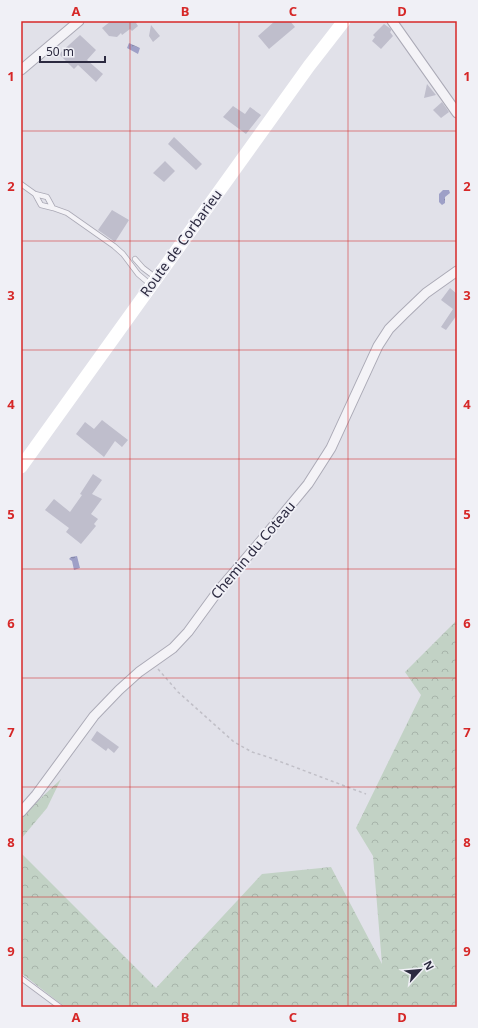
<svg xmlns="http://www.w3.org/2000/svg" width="478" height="1028" viewBox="0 0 478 1028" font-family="'Noto Sans',sans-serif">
<defs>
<pattern id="forest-crowns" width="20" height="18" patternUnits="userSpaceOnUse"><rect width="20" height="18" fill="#c2d2c5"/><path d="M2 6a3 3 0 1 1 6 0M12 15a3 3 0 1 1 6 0" fill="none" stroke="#a7b4aa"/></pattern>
<pattern id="water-ripples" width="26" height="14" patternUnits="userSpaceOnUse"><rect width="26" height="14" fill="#9ea0c7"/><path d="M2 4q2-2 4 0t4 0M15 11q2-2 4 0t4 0" fill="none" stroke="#8183a3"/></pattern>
</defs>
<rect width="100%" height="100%" fill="#e1e1e9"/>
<path fill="url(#forest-crowns)" d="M457,620V1007H65L21,973V853L156,988L262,874L331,867L382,964L373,856L356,828L421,695L405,672Z
M61,779L47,808L21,839V817Z"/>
<path fill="url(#water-ripples)" d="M129,43L140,48L138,54L127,48Z
M443,190H449L450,193L445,197V203L442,205L439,202V194Z
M77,556L80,568L74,570L72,561L69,559L71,557Z"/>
<path fill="#bfbecc" d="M111,21H139L136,23L138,26L132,31L130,29L122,35L121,33L117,37L109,36L102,28Z
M275,21H290L295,27L269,49L258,36Z
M384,24L391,29V31L390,32L393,36L381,49L372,41L375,37L373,35Z
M151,25L160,36L153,42L149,36Z
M80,35L96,50L87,60L103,74L96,82L78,65L74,69L59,54Z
M427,84L436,95L424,98Z
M442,102L449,112L441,118L433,110Z
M233,106L245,114L250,107L261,115L246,134L223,117Z
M174,137L202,164L196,170L168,144Z
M165,161L175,171L164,182L153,173Z
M112,210L129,220L115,242L98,230Z
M450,288L457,294V315L446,330L441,327L453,309L441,300Z
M102,420L128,440L122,447L115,441L104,457L76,434L85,422L94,429Z
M93,474L102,480L92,494L102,499L91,514L98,519L94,524L96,526L81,544L66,532L69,528L45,510L54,499L70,512L82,495L80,494Z
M97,731L119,747L114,753L108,748L106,751L91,740Z"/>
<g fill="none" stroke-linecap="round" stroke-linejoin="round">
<defs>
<path id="service" d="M21,184L35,194L47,197L53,208L67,213L114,246L123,254L138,274L151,285
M35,194L41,205L53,208
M135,259L143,268L155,277
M21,978L60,1007"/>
<path id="minor" d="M392,21L457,113
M21,70L79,21
M21,812L36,795L94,716L119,690L139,672L173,648L188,632L218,591L260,542L308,484L331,448L378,346L389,329L403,315L426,293L457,271"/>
</defs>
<use href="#service" stroke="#abaab6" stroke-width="6"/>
<use href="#minor" stroke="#abaab6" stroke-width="11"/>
<path stroke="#c0bfc7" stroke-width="1.5" stroke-dasharray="3 3" stroke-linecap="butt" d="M158,669L178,692L234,742L252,752L268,757L366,794"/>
<use href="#service" stroke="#f4f3f7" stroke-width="4.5"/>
<use href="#minor" stroke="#f4f3f7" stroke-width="9"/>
<path stroke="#fff" stroke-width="13" d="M21,467L309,66L344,21"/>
</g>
<path fill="none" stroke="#d62828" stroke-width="1" stroke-opacity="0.55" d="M130,21V1007M239,21V1007M348,21V1007M21,131H457M21,241H457M21,350H457M21,459H457M21,569H457M21,678H457M21,787H457M21,897H457"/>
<g text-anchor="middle" stroke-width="3.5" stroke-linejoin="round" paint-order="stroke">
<g font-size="14" fill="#2c2a40" stroke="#f0f0f6">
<text transform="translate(181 243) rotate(-54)" y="5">Route de Corbarieu</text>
<text transform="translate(253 550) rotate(-50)" y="5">Chemin du Coteau</text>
</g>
</g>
<rect width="478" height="1028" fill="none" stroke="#f0f0f6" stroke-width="44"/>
<g transform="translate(420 970) rotate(63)" stroke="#f0f0f6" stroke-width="3" paint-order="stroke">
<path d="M0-3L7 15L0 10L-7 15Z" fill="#2c2a40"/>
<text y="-6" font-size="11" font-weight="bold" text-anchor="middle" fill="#2c2a40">N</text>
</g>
<path d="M40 56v6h65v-6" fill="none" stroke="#2c2a40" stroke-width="2"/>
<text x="46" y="56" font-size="12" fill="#2c2a40" stroke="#f0f0f6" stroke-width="3" paint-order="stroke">50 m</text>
<rect x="22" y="22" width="434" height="984" fill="none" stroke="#d62828" stroke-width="1.5"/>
<g font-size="13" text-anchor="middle" font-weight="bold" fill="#d62828">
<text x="76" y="16">A</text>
<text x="185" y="16">B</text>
<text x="293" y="16">C</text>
<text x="402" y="16">D</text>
<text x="11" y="81">1</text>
<text x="467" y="81">1</text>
<text x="11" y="191">2</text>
<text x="467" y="191">2</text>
<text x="11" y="300">3</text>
<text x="467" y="300">3</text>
<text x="11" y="409">4</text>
<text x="467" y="409">4</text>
<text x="11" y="519">5</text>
<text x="467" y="519">5</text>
<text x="11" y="628">6</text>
<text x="467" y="628">6</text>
<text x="11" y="737">7</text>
<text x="467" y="737">7</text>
<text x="11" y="847">8</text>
<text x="467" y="847">8</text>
<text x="11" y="956">9</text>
<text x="467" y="956">9</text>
<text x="76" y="1022">A</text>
<text x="185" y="1022">B</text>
<text x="293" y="1022">C</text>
<text x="402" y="1022">D</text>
</g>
</svg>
